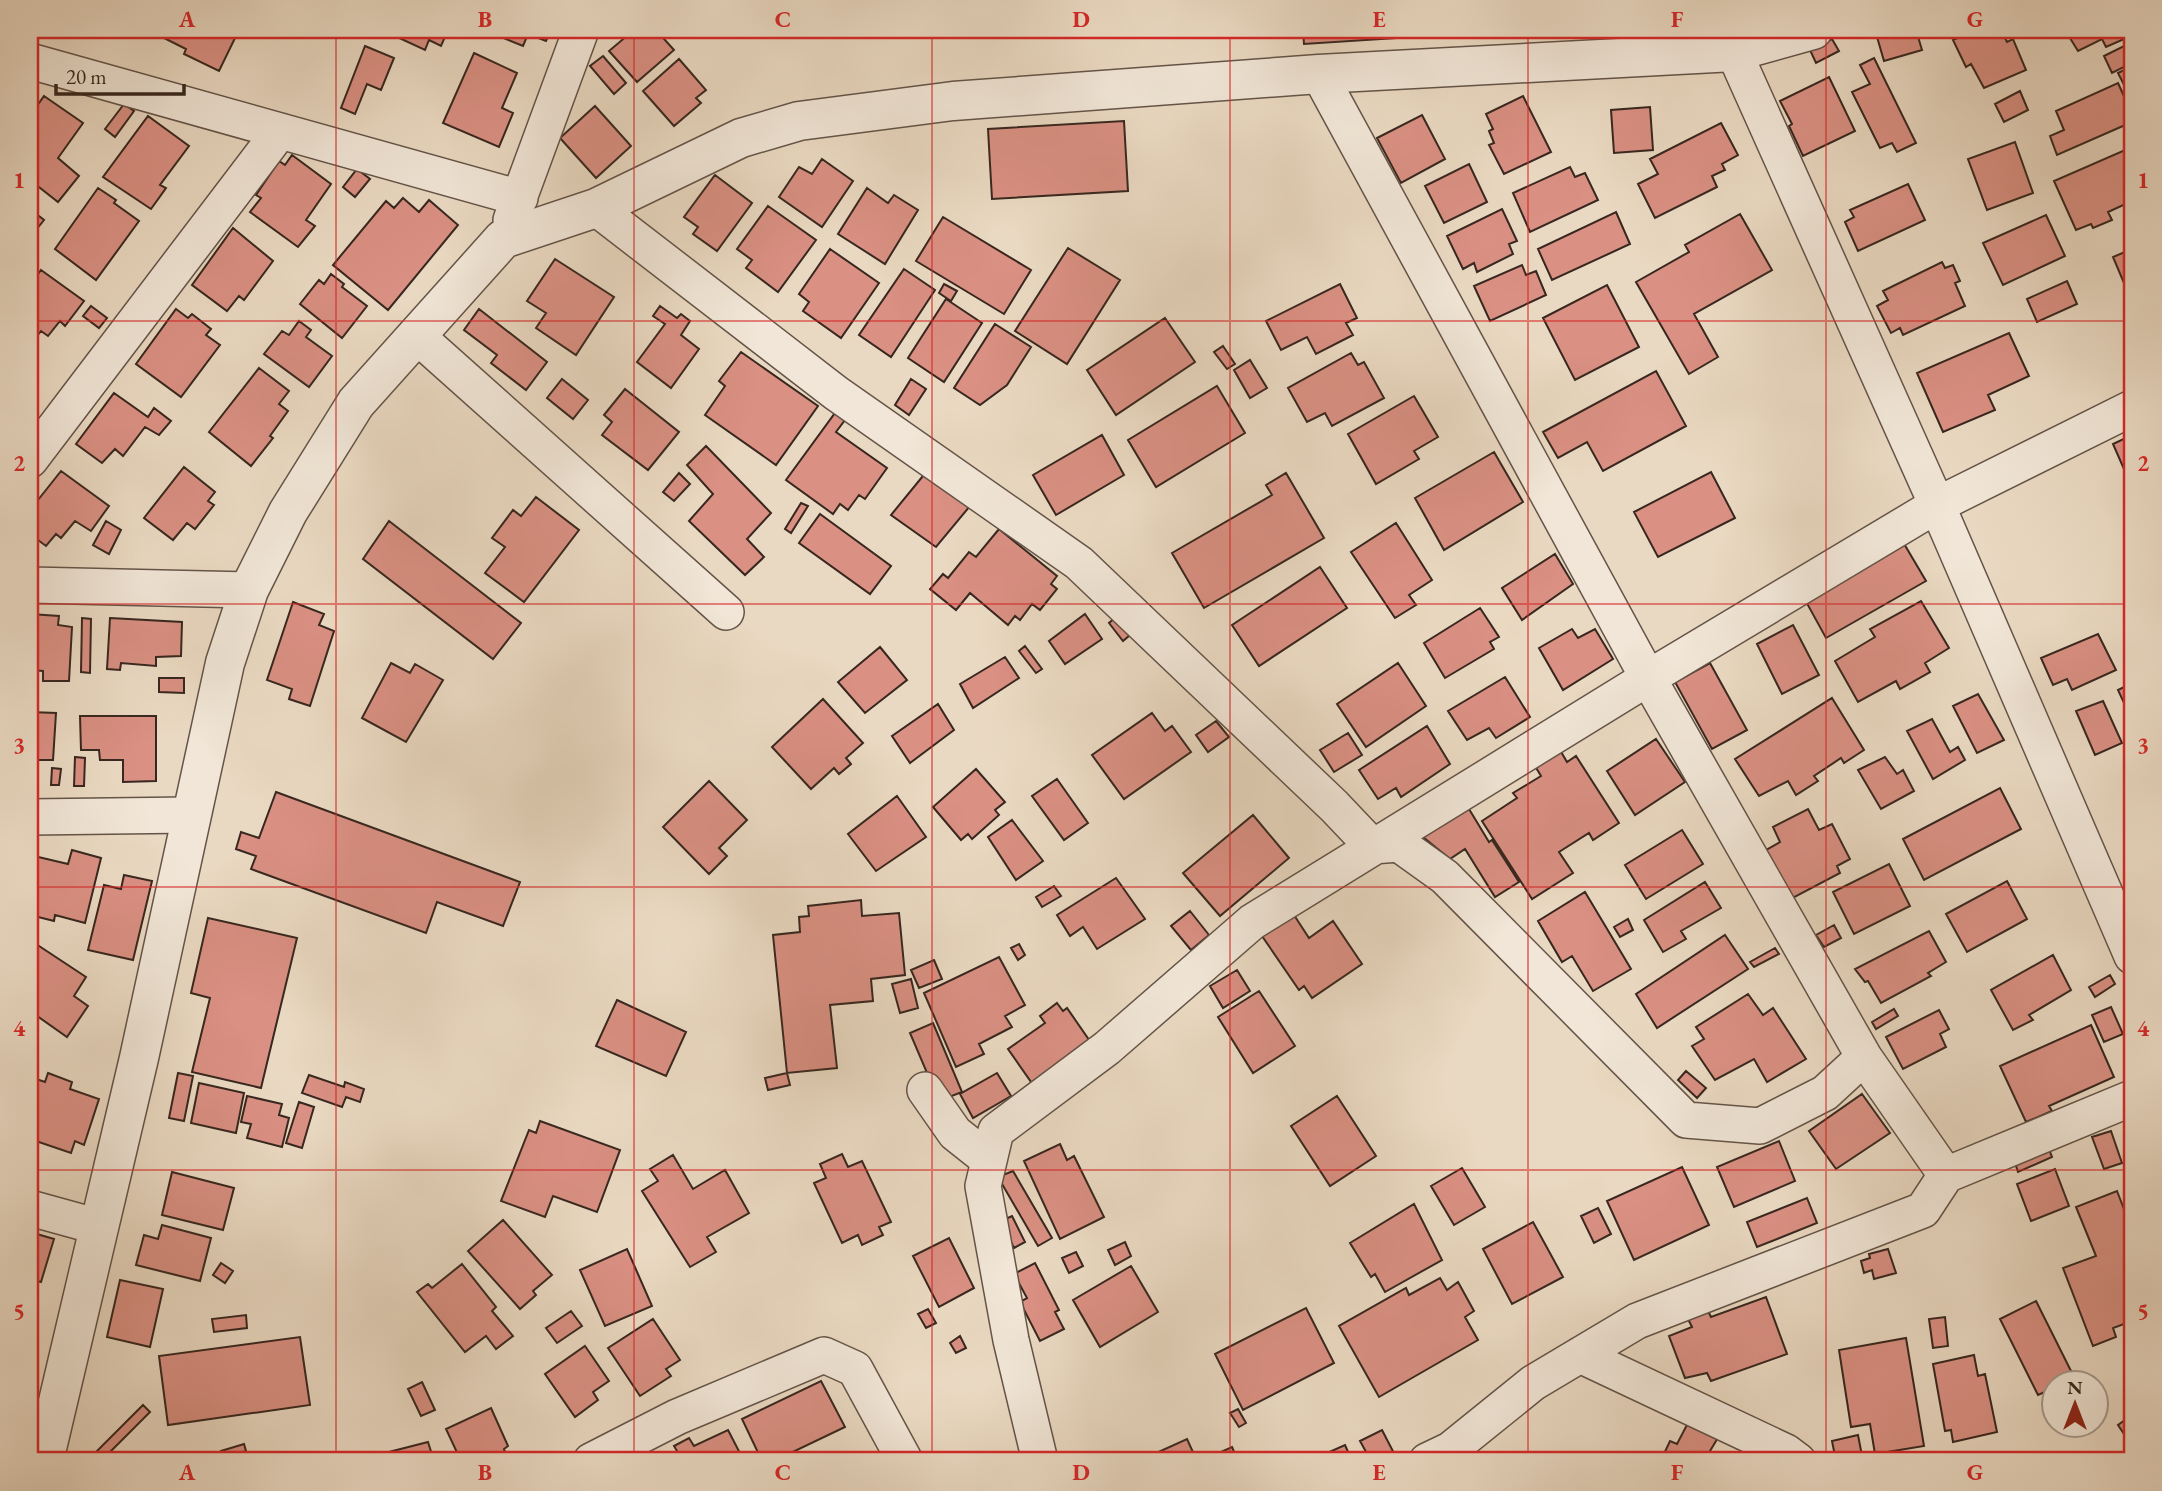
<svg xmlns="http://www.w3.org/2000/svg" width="2162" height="1491" viewBox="0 0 2162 1491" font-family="'EB Garamond',serif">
<rect width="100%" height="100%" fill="#ead9c2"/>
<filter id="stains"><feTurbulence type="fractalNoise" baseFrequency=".00286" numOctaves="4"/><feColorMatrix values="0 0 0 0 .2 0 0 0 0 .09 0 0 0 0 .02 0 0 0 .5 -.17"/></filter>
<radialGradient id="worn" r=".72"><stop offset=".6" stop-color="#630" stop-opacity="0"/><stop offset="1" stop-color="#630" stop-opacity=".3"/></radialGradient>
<path fill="#da9083" stroke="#37271f" stroke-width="2" d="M158,30H221L236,36L219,71L184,54L186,49L156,34Z
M382,30H448L441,46L429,40L425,50Z
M484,30H551L546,41L528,34L523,46Z
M623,30H656L674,50L637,82L609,51L628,35Z
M1303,30H1522L1304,44Z
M1875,30H1916L1922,50L1884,61Z
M1975,30H2001L2007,42L2013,39L2026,70L1984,88L1971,64L1966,67L1953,40Z
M2065,30H2128L2131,36L2106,47L2102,39L2078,51Z
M1832,39L1839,51L1816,63L1810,50Z
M2132,42V63L2112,73L2104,56Z
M365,46L394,58L381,90L367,84L355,114L341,108Z
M474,53L517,73L502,108L513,113L499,147L443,123Z
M603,56L626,83L614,94L590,66Z
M1874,58L1916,143L1897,152L1892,143L1880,148L1852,92L1870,84L1860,65Z
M679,59L706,90L696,98L701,103L674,126L643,91Z
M2132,66V86L2126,89L2118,73Z
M1829,77L1855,131L1803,156L1789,126L1792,124L1780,101Z
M2118,83L2132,114V122L2057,155L2050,136L2064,130L2056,111Z
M2020,91L2028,110L2004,122L1995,104Z
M44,96L83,123L58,158L79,176L58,202L30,180V116Z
M1523,96L1551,152L1504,174L1489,145L1494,143L1489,131L1493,129L1486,114Z
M124,104L134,111L115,137L105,129Z
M595,106L631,146L596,178L560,138Z
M1650,107L1653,150L1614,153L1611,110Z
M1422,115L1445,159L1401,183L1377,138Z
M148,116L189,146L160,185L166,188L151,209L103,177Z
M1124,121L1128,191L992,199L988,129Z
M1721,123L1738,155L1722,164L1725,170L1712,176L1717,187L1655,218L1638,184L1658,174L1650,159Z
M2015,142L2033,193L1987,210L1968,159Z
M2132,147V201L2108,212L2112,220L2093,228L2091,224L2076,230L2054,181Z
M292,155L331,184L306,220L315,226L298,247L250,212L261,198L256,195L279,161L285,165Z
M822,159L853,181L822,227L779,197L799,167L812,174Z
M1469,164L1487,202L1444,223L1425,186Z
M1570,167L1575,177L1585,173L1598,200L1530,232L1513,193Z
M357,169L370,179L355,197L343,187Z
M715,175L752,203L717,251L693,234L698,227L684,217Z
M1908,184L1925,220L1858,251L1845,222L1854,217L1850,210Z
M98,188L116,200L114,203L139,221L96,280L55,249Z
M867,188L888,203L894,195L918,210L885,264L838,234Z
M403,198L419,212L429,200L458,225L388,310L333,265L386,201L394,208Z
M768,206L816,240L778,292L746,268L752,260L737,249Z
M30,209L44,220L32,235L30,234Z
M1502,209L1517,241L1509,244L1513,254L1477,272L1474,263L1463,269L1447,236Z
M1616,212L1630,244L1552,280L1538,249Z
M1740,214L1772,270L1694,314L1718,357L1689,374L1636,282L1689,252L1685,245Z
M2046,215L2065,256L2003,285L1983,243Z
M943,217L1031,270L1004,314L916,261Z
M233,228L273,261L244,300L239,296L227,311L192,285Z
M1068,248L1120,280L1067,364L1015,331Z
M830,249L879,283L841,338L803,311L809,302L799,294Z
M2132,249V302L2113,257Z
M555,259L614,297L576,355L536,328L546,313L527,301Z
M1942,262L1945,268L1953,265L1960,281L1955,283L1965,306L1903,335L1900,328L1891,333L1877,306L1888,300L1883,291Z
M1522,265L1526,275L1536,271L1546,295L1490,321L1474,286Z
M904,269L935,290L891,357L859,335Z
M41,270L84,301L65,326L60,321L48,336L41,331L30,345V285Z
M331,274L344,284L342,287L367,306L342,338L300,304L319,280L324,284Z
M2067,281L2077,304L2037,322L2027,299Z
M944,284L957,291L951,301L939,293Z
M1340,284L1357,318L1346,323L1353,335L1316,354L1307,337L1281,350L1266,321Z
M1607,285L1639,347L1575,380L1543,318Z
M946,299L982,323L944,382L908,358Z
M91,306L107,318L99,328L83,316Z
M660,306L677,318L681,314L690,321L681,335L699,349L671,388L637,362L665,324L653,316Z
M176,309L188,318L192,314L211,329L206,335L220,345L181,397L136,364Z
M479,309L547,362L526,390L491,363L497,355L464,330Z
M1165,318L1195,362L1116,415L1087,370Z
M299,321L311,330L306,337L332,356L309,387L264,354L282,331L289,335Z
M995,324L1031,347L1007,385L980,405L954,388Z
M2009,333L2029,376L1988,395L1995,410L1943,432L1917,373Z
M1223,346L1235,364L1227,369L1214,352Z
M741,352L818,406L776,465L705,415L725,386L719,381Z
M1351,353L1358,365L1364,362L1384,398L1332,426L1325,413L1307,422L1288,388Z
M1250,360L1267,388L1250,398L1234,370Z
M259,368L289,391L279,404L288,411L270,436L273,438L251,466L209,432Z
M1656,371L1686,426L1603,471L1587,442L1558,458L1543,432Z
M562,379L588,400L573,419L547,398Z
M911,379L926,389L909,415L895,405Z
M1217,386L1245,433L1156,487L1128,440Z
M625,389L679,432L648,470L602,435L612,422L604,415Z
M114,393L148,417L154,408L171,421L159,435L145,427L123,456L115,449L102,463L76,444Z
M1414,396L1438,437L1414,451L1419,459L1376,484L1348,434Z
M835,413L845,420L836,432L887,468L865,499L859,495L848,510L840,504L833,514L786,480Z
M1102,435L1124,475L1056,515L1033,475Z
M2132,435V474L2127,476L2113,444Z
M706,446L771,513L747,539L764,557L745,575L689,521L713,494L687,465Z
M1494,452L1523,502L1444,550L1415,498Z
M184,467L215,492L208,501L214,505L195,529L187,523L173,540L144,518Z
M61,471L109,506L91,531L75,521L61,538L56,534L46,546L30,534V510Z
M927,471L970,506L936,547L891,515Z
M1711,472L1735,518L1658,557L1634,512Z
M679,473L690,484L674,501L663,492Z
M1286,473L1324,538L1204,608L1172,553L1272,495L1266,485Z
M536,497L579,530L524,602L485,573L505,547L492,538L513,510L521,516Z
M801,503L808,506L791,533L785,529Z
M820,514L891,566L870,594L799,543Z
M106,521L121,530L109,554L93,545Z
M389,521L521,623L493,659L363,559Z
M1396,523L1432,580L1409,595L1416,605L1395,618L1351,552Z
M999,529L1057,576L1051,584L1057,589L1040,610L1032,604L1020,620L1015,616L1008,625L970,593L956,610L930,589L943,574L948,578L969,552L976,557Z
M1903,542L1926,581L1826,638L1804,598Z
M1555,554L1573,584L1522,620L1502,588Z
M1320,567L1347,608L1259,666L1232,625Z
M1921,601L1949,648L1925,663L1930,672L1900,689L1896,681L1858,702L1835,661L1875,637L1870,629Z
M293,602L324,614L319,625L334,631L310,706L289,699L292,689L267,680Z
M1480,608L1499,637L1490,642L1494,649L1445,678L1424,643Z
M30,614L59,616L58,625L72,627L69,681H43V671L30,670Z
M1085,614L1102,639L1065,664L1049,641Z
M1116,617L1130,635L1123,641L1109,623Z
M82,618L91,619L90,673L81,672Z
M110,618L182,622L181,656L156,657V666L121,663L120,670L107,669Z
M1793,625L1819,675L1782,694L1757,644Z
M1572,629L1578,638L1595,629L1613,659L1563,690L1539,648Z
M2098,634L2116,670L2072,690L2067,679L2053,685L2041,658Z
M1025,646L1042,669L1036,673L1019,651Z
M880,647L907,680L865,713L838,682Z
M1005,657L1019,678L973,708L960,684Z
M391,663L410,673L415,664L443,680L406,742L362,718Z
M1398,663L1426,706L1366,747L1337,704Z
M1710,663L1747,730L1712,749L1675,682Z
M1505,677L1530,717L1496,738L1489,728L1467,740L1448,711Z
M159,678H184V693L159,692Z
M2132,683V699L2124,703L2118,690Z
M1978,694L2004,740L1977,753L1953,706Z
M1832,698L1864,750L1844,763L1841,758L1814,776L1818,781L1796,795L1788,781L1759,796L1735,759Z
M823,699L863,743L846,758L851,764L839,774L834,768L811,789L772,747Z
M2103,701L2122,743L2095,755L2076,711Z
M938,704L954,730L910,763L892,736Z
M30,712L56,713L53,760H30Z
M1152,713L1165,731L1172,726L1191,752L1124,799L1092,755Z
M80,716H156V781L123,782V760H100L99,750H81Z
M1932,719L1950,752L1958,747L1965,760L1933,779L1907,731Z
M1216,721L1229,737L1208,752L1196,735Z
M1427,726L1450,764L1401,797L1396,788L1378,799L1359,770Z
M1348,733L1362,755L1334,772L1320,750Z
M1656,739L1685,782L1635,815L1607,771Z
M1560,750L1567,762L1576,756L1619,823L1593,840L1589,833L1559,852L1573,873L1532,899L1482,821L1517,798L1513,793L1541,776L1535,766Z
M75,757L85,758L84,786H74Z
M1885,757L1897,774L1903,770L1914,791L1881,809L1858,770Z
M52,768L61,769L59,785H51Z
M976,769L1005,802L995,810L999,815L972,839L968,834L961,840L933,807Z
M1057,779L1088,823L1064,840L1032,796Z
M709,781L747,820L719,848L727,856L709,874L663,827Z
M2000,788L2021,829L1924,880L1903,839Z
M276,792L520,882L503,926L437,902L426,933L251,869L256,856L236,849L241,832L259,838Z
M897,796L926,837L876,871L848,834Z
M1469,809L1489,842L1492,840L1519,882L1495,897L1465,849L1450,859L1423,837Z
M1808,809L1819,830L1832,824L1850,859L1837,866L1840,873L1787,901L1761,853L1780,842L1773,827Z
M1253,815L1289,858L1220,916L1183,873Z
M1012,820L1043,861L1016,880L988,837Z
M1682,830L1703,864L1646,899L1625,865Z
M72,850L101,858L85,923L55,915L54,921L30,915V855L68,864Z
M1889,864L1910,906L1854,934L1833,892Z
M124,875L152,881L133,960L88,950L104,885L121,889Z
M1116,878L1145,919L1097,949L1083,927L1070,936L1057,915Z
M2007,881L2027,919L1967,952L1946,914Z
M1705,882L1721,908L1681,931L1686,939L1663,952L1644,920Z
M1054,886L1061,896L1042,907L1036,897Z
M1585,892L1631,969L1593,991L1572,956L1562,962L1538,921Z
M861,900L862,916L899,913L905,975L871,979L873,1001L830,1005L837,1068L787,1073L773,935L800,932L799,917L809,916L808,906Z
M1190,911L1209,935L1191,950L1171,926Z
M1294,915L1309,938L1333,921L1362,964L1312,998L1304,986L1299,990L1262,936Z
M208,918L297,938L261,1088L192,1072L210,998L191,993Z
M1628,919L1633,930L1620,937L1614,927Z
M1834,925L1841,938L1824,947L1816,935Z
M1929,931L1946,962L1928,973L1931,976L1881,1003L1868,981L1865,982L1855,969Z
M1725,935L1748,969L1657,1028L1636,994Z
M30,940L86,977L74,996L88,1006L67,1037L30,1011Z
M1019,944L1025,955L1018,960L1011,948Z
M1775,948L1779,954L1754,967L1750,962Z
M2053,955L2071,990L2029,1015L2033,1020L2013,1030L1991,990Z
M999,957L1025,1005L1005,1016L1012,1027L979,1044L984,1054L956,1067L924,993Z
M934,960L942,979L919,988L911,970Z
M1237,970L1250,991L1223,1008L1210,986Z
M2110,975L2115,984L2095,997L2089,987Z
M911,979L918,1008L900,1013L892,984Z
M1259,991L1295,1046L1253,1073L1218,1017Z
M1748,994L1763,1015L1773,1008L1806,1059L1767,1082L1754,1059L1715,1080L1692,1046L1704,1039L1696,1027Z
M617,1000L686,1032L666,1076L596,1046Z
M1057,1003L1063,1011L1067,1008L1094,1047L1036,1089L1008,1049L1045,1023L1040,1016Z
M2111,1007L2123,1034L2104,1042L2092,1015Z
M1894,1009L1898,1016L1876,1029L1872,1022Z
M1939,1010L1949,1029L1940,1034L1946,1047L1903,1069L1886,1037Z
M933,1023L962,1092L939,1101L910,1033Z
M2091,1025L2114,1077L2049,1106L2052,1111L2026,1122L2000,1066Z
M1686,1071L1706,1088L1697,1098L1678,1080Z
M48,1073L72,1082L70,1089L99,1099L84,1145L75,1141L71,1153L30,1139V1077L45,1082Z
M178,1073L193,1076L184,1121L169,1118Z
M787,1073L790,1085L768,1090L765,1078Z
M997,1073L1011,1096L973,1118L960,1094Z
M309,1075L344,1087L345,1082L364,1089L360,1102L346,1097L342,1107L302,1093Z
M199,1083L244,1093L236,1133L191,1123Z
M1862,1094L1890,1133L1836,1169L1809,1131Z
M247,1096L282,1104L279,1115L289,1118L282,1147L247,1138L251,1124L241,1122Z
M1337,1096L1376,1156L1330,1186L1291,1126Z
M299,1102L314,1107L302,1148L286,1143Z
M2132,1118V1136L2131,1137L2127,1120Z
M540,1121L620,1150L597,1212L553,1196L545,1217L501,1201L529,1130L536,1133Z
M2111,1131L2122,1163L2104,1169L2092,1137Z
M1779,1141L1795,1181L1734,1207L1717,1167Z
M1060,1144L1067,1160L1074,1156L1104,1217L1060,1239L1024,1161Z
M2047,1144L2052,1157L2018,1172L2013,1157Z
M842,1154L848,1167L862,1161L891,1222L879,1227L883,1235L862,1245L858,1235L842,1243L814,1183L826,1178L820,1164Z
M673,1155L693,1189L725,1170L749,1213L707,1237L716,1252L690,1267L642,1191L658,1181L650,1169Z
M1682,1167L1709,1225L1634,1260L1607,1201Z
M1462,1168L1485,1207L1454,1225L1431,1186Z
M2055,1169L2069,1206L2031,1221L2017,1184Z
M1013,1171L1052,1238L1038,1246L998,1177Z
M172,1172L234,1188L223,1230L162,1215Z
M2117,1191L2132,1230V1321L2113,1328L2116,1337L2093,1346L2063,1268L2096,1256L2076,1207Z
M1807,1198L1817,1223L1757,1247L1747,1222Z
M1414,1204L1442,1260L1385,1292L1375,1274L1371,1277L1350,1243Z
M1598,1208L1611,1234L1594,1243L1581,1216Z
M1012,1216L1025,1242L1014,1248L1001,1221Z
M503,1220L552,1275L533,1291L536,1295L520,1309L468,1251Z
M1533,1222L1563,1277L1512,1304L1483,1249Z
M162,1225L211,1238L200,1281L136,1265L144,1235L158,1239Z
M30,1232L54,1239L41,1282L30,1279Z
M949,1238L974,1288L939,1307L913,1256Z
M1125,1242L1131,1256L1115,1265L1108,1250Z
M627,1249L652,1306L605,1326L580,1270Z
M1888,1249L1896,1273L1874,1279L1872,1270L1864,1273L1861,1261L1870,1258L1869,1254Z
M1076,1252L1083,1266L1069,1273L1062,1258Z
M221,1263L233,1271L225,1283L213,1275Z
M1035,1263L1059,1310L1055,1312L1064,1329L1040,1341L1020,1302L1027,1298L1014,1274Z
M462,1264L496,1307L492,1311L513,1336L496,1349L486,1336L465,1352L417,1292L428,1284L432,1288Z
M1131,1266L1158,1312L1100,1347L1073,1300Z
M1440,1278L1447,1290L1458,1282L1474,1311L1465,1317L1478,1340L1379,1397L1339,1326L1406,1288L1409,1295Z
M120,1280L163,1289L150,1347L107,1337Z
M1766,1297L1787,1354L1711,1381L1707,1373L1685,1378L1669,1336L1692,1327L1688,1319L1708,1311L1711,1317Z
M2036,1301L2075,1379L2066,1382H2054V1388L2038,1395L2000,1319Z
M1306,1308L1334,1363L1243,1410L1215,1354Z
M928,1309L936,1323L926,1328L918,1314Z
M571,1311L582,1326L557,1343L546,1328Z
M246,1315L247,1328L214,1332L212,1319Z
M1945,1317L1948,1346L1933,1348L1929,1319Z
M653,1319L680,1360L666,1369L671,1376L640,1396L608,1348Z
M960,1336L966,1348L956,1353L950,1343Z
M300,1337L310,1405L168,1425L159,1356Z
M1906,1338L1924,1446L1875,1454L1870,1424L1851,1427L1839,1350Z
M585,1346L609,1381L593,1392L598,1400L575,1417L545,1374Z
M1974,1355L1978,1376L1985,1374L1997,1432L1953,1442L1951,1430L1945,1431L1933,1364Z
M821,1381L845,1427L774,1461H762L742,1419Z
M422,1382L435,1410L421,1416L408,1389Z
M143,1405L150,1412L101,1461L94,1454Z
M491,1408L508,1446L504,1449L508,1461H461L446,1429Z
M1238,1409L1246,1423L1239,1427L1230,1413Z
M2132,1415V1446L2118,1425Z
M1689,1421L1719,1436L1704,1461H1668L1662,1458L1670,1441L1677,1444Z
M728,1430L744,1461H683L674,1446L689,1438L694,1446Z
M1382,1430L1398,1461H1371L1360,1441Z
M1858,1435L1863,1461H1836L1832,1441Z
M1187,1439L1197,1461H1158L1154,1454Z
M428,1442L434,1461H384L381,1454Z
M244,1444L246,1451L223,1457L221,1451Z
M1345,1445L1352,1461H1309Z
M1232,1447L1238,1461H1206L1205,1459Z
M1750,1451L1769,1461H1745Z
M2092,1454L2094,1461H2073L2072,1458Z"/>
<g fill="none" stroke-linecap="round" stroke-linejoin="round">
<defs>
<path id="minor" d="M1734,52L1937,505L2132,956
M30,61L520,198
M596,208L836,393L1079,563L1334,806L1372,846L1399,844L1445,877L1686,1120L1760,1126L1825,1093L1864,1057L1648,678L1319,74
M511,220L581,30
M417,336L726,612
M30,460L280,131
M30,585L249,590
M30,817L191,815
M1864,1057L1946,1175
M925,1090L955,1133L989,1160
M30,1208L99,1227
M1580,1355L1786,1452L1798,1461
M591,1461L677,1417L824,1355L855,1369L905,1461
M1040,1461L1011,1340L983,1186L996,1131L1107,1048L1252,922L1648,678L1937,505L2132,408
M1427,1461L1450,1450L1533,1383L1637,1321L1923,1210L1946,1175L2132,1098"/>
<path id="tertiary" d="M44,1461L139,1058L225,663L249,590L288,512L356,403L503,239L596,208L741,138L799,121L953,101L1319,74L1734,52L1813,30"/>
</defs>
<use href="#minor" stroke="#645448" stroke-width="38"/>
<use href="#tertiary" stroke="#645448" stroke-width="41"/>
<use href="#minor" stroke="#f1e6d7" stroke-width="35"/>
<use href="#tertiary" stroke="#f1e6d7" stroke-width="38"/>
</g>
<path fill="none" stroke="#d62828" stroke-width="2" stroke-opacity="0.55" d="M336,30V1461M634,30V1461M932,30V1461M1230,30V1461M1528,30V1461M1826,30V1461M30,321H2132M30,604H2132M30,887H2132M30,1170H2132"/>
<rect width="2162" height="1491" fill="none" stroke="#ead9c2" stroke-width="77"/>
<g transform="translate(2075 1404)"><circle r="33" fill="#f1e6d7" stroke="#a79a8d" stroke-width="2"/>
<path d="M0-5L12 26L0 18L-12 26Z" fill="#8f2418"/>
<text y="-10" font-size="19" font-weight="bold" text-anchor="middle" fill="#37271f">N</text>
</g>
<path d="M56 84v10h128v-10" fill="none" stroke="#37271f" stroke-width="3.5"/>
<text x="66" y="84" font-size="21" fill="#37271f" stroke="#f1e6d7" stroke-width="5" paint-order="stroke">20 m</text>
<rect x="38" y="38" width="2086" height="1414" fill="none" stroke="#d62828" stroke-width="2.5"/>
<g font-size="23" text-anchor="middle" font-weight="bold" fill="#d62828">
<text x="187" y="27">A</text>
<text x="485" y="27">B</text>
<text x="783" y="27">C</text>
<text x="1081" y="27">D</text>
<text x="1379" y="27">E</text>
<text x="1677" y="27">F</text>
<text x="1975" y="27">G</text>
<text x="19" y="188">1</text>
<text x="2143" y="188">1</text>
<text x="19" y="471">2</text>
<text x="2143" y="471">2</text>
<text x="19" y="753">3</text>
<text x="2143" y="753">3</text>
<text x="19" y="1036">4</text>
<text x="2143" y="1036">4</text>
<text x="19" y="1319">5</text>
<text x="2143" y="1319">5</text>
<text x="187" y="1480">A</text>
<text x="485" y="1480">B</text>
<text x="783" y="1480">C</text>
<text x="1081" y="1480">D</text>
<text x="1379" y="1480">E</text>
<text x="1677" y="1480">F</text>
<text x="1975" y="1480">G</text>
</g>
<rect width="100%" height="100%" filter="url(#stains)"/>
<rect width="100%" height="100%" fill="url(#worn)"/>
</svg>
